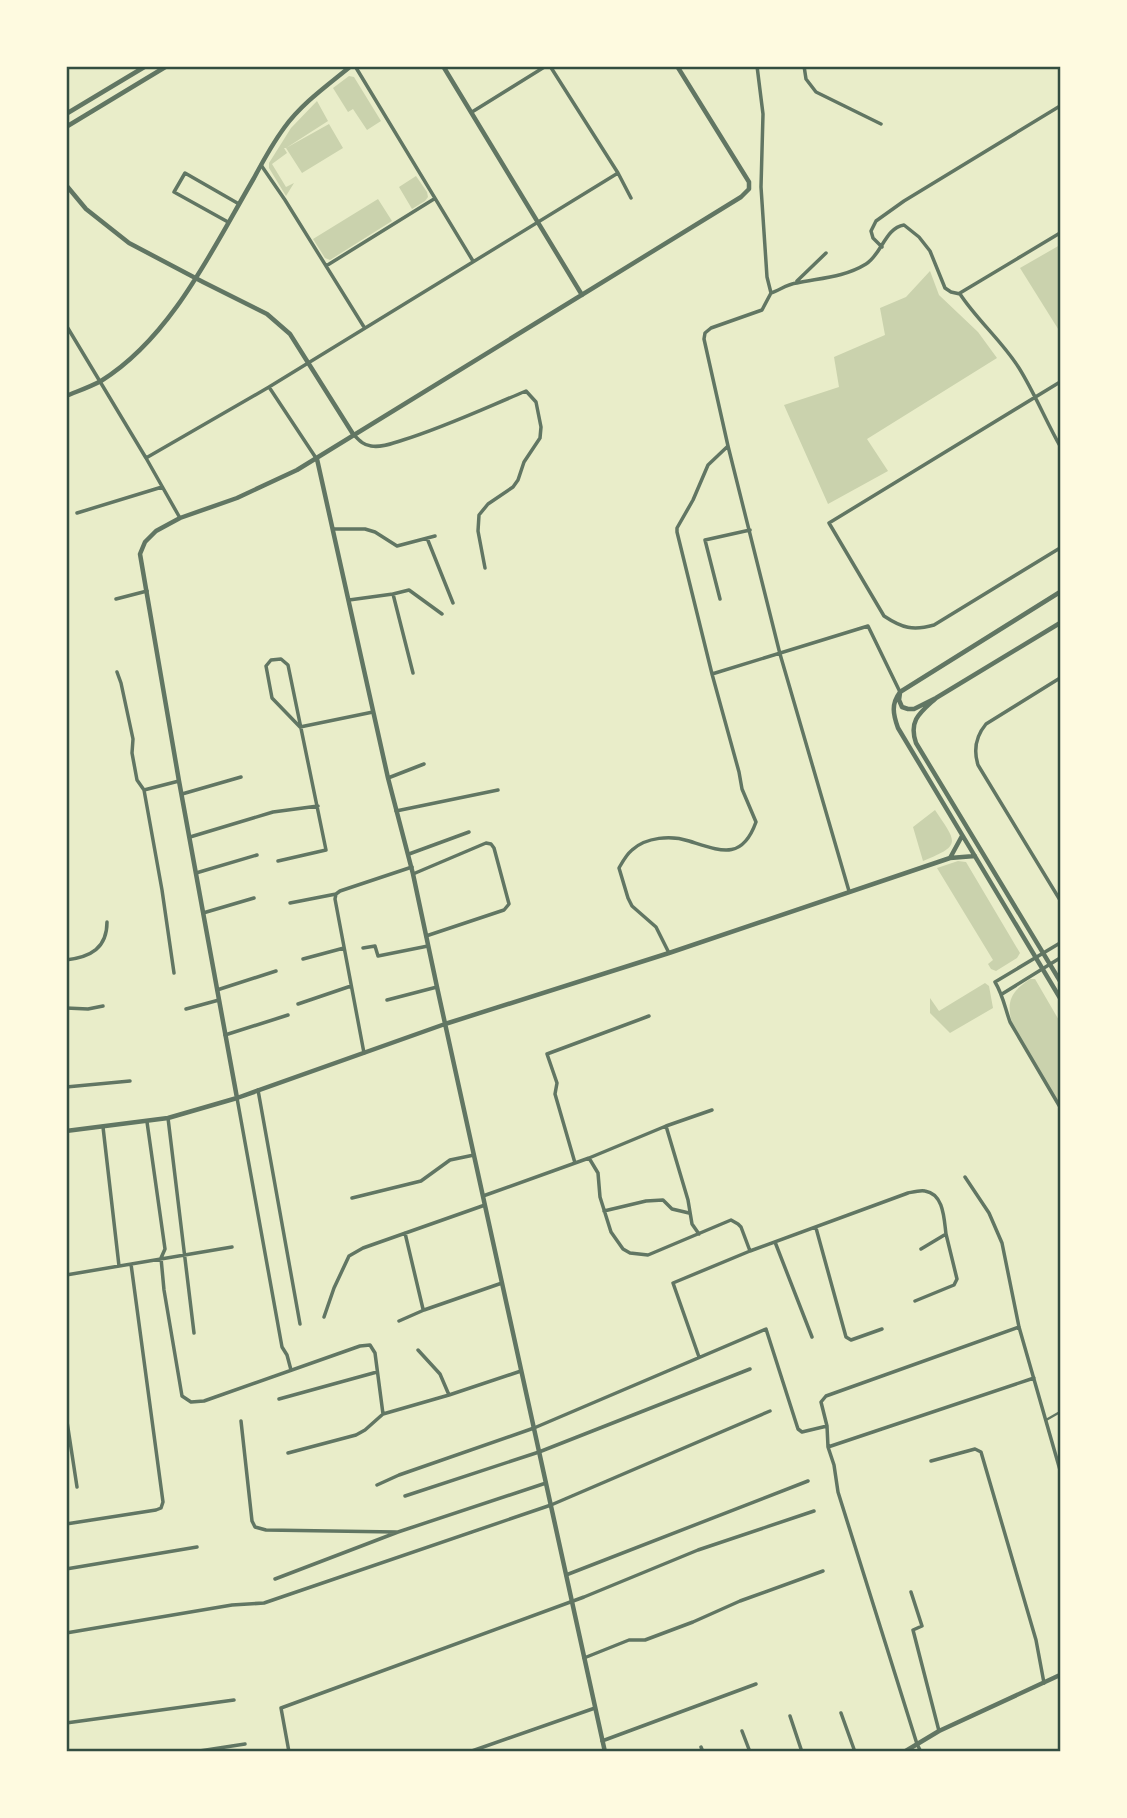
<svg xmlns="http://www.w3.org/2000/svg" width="1127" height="1818" viewBox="0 0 1127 1818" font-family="'PT Sans Narrow',sans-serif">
<rect width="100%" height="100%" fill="#e9edc9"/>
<path fill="#cad2ad" d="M349,76L354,77L381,121L367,130L353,109L348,112L333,88Z
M317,101L328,121L286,148L329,124L343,148L302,173L286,148H284L287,153L272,164L286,187L294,183L286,196L269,168V163L291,128Z
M416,176L427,192L428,197L425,201L412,209L399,187Z
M378,199L392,221L330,260L325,258L313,239Z
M1060,245V332L1020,268Z
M930,271L939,295L978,332L997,358L867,439L888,471L828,504L784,405L839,387L834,357L885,335L880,308L906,297Z
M935,810C957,843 962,845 923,861L913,827Z
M958,861L966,862L1020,953L1017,958L996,971L991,969L988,964L993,960L937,868Z
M1030,979H1035L1060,1022V1107L1013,1027C1006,1003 1009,993 1030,979Z
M985,983L989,986L993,1008L950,1033L930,1013V998L939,1011Z"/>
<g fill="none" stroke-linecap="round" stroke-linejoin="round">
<path stroke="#617663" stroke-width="2.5" d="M1046,1420L1060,1412"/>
<path stroke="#617663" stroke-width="3.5" d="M355,66L473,261
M550,66L618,173L631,198
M757,66L763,114L761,187L767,277L771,293
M804,66L806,79L816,92L881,124
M472,112L546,66
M261,165L285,200L364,327
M228,222L174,192L185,173L239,204
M882,247L873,238L871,231L876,221L904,201L1060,106
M326,266L434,199
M797,281L826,253
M771,293L762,310L711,328L705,333L704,339L728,446L780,654L849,891
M771,293C780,290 787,284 797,283C821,278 845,277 866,264C882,254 885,228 904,225L919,237L930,251L945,288L951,292L960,294C977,320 1002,341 1019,368C1034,392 1046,421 1060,446
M960,293L1060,233
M66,325L146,458L180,518
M1060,382L829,523L884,616C902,628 913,631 934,625L1060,548
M269,387L316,458
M353,434C359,440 363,445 371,446C381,448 393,443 403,440C445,427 485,408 526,391L536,402L541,427L540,438L524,462L518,480L513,487L488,504L479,515L478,531L485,568
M146,458L269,387L618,173
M77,513L162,487
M334,529H365L375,532L397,546L435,536
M427,538L453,603
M393,594L413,673
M116,599L147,591
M720,599L705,540L750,530
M349,600L393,594L409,590L442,614
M117,672L121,683L133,739L132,753L137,780L144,790L162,890L174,973
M712,674L868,626L900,692
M1060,678L986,724C976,736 973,749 978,765L1060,900
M300,727L373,712
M388,778L424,764
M144,790L179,781
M182,794L241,777
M396,811L498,790
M190,837L273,812L318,806
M409,854L469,832
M278,861L326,850L288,665L281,659L271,660L266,666L272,698L300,727
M196,873L257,855
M413,874L486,843L491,844L494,848L509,904L504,910L426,936
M336,894L335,899L364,1053
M290,903L336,894L340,891L412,867
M203,913L254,898
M1060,943L995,982C1003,995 1005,1008 1010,1022L1060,1107
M363,948L375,946L378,956L428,946
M669,953L656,927L632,906L628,898L619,868C623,861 626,855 632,850C646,837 671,835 689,841C721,851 742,861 756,822L742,789L739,772L712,674L677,532V528L693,500L708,465L728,446
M303,959L344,948
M66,960C91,957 107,948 107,922
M217,990L276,971
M1002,994L1060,958
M387,1000L437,987
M298,1004L351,986
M66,1008L88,1009L103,1006
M186,1009L219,1000
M225,1035L288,1015
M66,1087L130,1081
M258,1090L300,1324
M237,1098L282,1347L287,1355L291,1370
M168,1118L194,1333
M147,1122L165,1249L161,1258L164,1290L182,1396L191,1402L204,1401L360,1346L370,1345L375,1353L383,1414
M666,1126L688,1200L692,1224L699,1234
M103,1127L119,1266
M589,1158L598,1173L600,1197L611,1232L623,1249L630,1253L648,1255L731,1220L738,1224L741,1227L750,1251
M575,1163L555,1094L557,1083L547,1054L649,1016
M965,1177L989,1213L1002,1243L1019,1327L1060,1470
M483,1196L589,1158L666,1126L712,1110
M352,1198L421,1181L450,1160L474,1155
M604,1211L646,1201L663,1200L672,1209L689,1213
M816,1228L846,1337L851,1340L882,1329
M405,1233L423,1309
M775,1242L812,1337
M66,1275L232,1247
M915,1301L954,1285L957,1279L946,1234
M324,1317L334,1288L349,1256L363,1248L485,1205
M399,1321L424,1310L502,1283
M418,1350L440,1374L449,1395
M699,1357L673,1283L750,1251L908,1193C913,1192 920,1190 925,1191C944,1194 944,1219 946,1234L921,1249
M279,1399L377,1372
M66,1415L77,1487
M241,1421L252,1521L255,1527L266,1530L396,1532
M828,1447L827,1426L821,1402L826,1396L1019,1327
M288,1453L356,1435L365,1430L383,1414L449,1395L521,1371
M931,1461L975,1449L981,1452L1036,1640L1044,1683
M377,1485L399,1475L534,1428L766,1329L798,1429L802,1432L827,1426
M405,1496L539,1452L750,1369
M66,1524L156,1510L161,1508L163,1502L131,1264
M66,1569L197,1547
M566,1575L808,1481
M275,1579L398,1532L546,1483
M911,1592L922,1626L913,1630L939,1731
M66,1633L232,1605L264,1603L551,1505L770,1411
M584,1658L629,1640H645L693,1622L740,1601L823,1571
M841,1713L855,1752
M790,1716L802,1752
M66,1723L234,1700
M742,1731L750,1752
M602,1741L756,1684
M701,1747L703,1752
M193,1752L245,1744
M289,1752L281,1708L584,1597L698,1550L814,1511
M469,1752L595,1708
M921,1752L917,1744L838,1492L834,1465L828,1447L1034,1378"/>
<path stroke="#617663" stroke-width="4.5" d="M443,66L582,295
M66,114L146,66
M66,127L167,66
M66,185L86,209L129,243L203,282L267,314L290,334L353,434
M66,396C78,391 90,387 101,381C172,337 213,248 254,178C263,161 273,143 284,128C302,103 328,85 351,66
M317,459L388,778L413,874L437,987L605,1752
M1060,592L900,692C891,704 893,714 898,728L1060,998
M900,693L899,700L902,707L908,709H914L936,698L1060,623
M936,698C921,712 908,720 916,743L1060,981
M950,858L962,836
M237,1098L179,781L140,554L145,542L156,531L180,518L237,498L297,470L741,197L749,189V182L677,66
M66,1131L168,1118L237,1098L445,1024L669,953L950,858L975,856
M904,1752L939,1731L1060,1675"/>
</g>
<rect width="1127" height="1818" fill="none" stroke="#fefae0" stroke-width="136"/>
<rect x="68" y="68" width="991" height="1682" fill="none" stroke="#344e41" stroke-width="2.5"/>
</svg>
